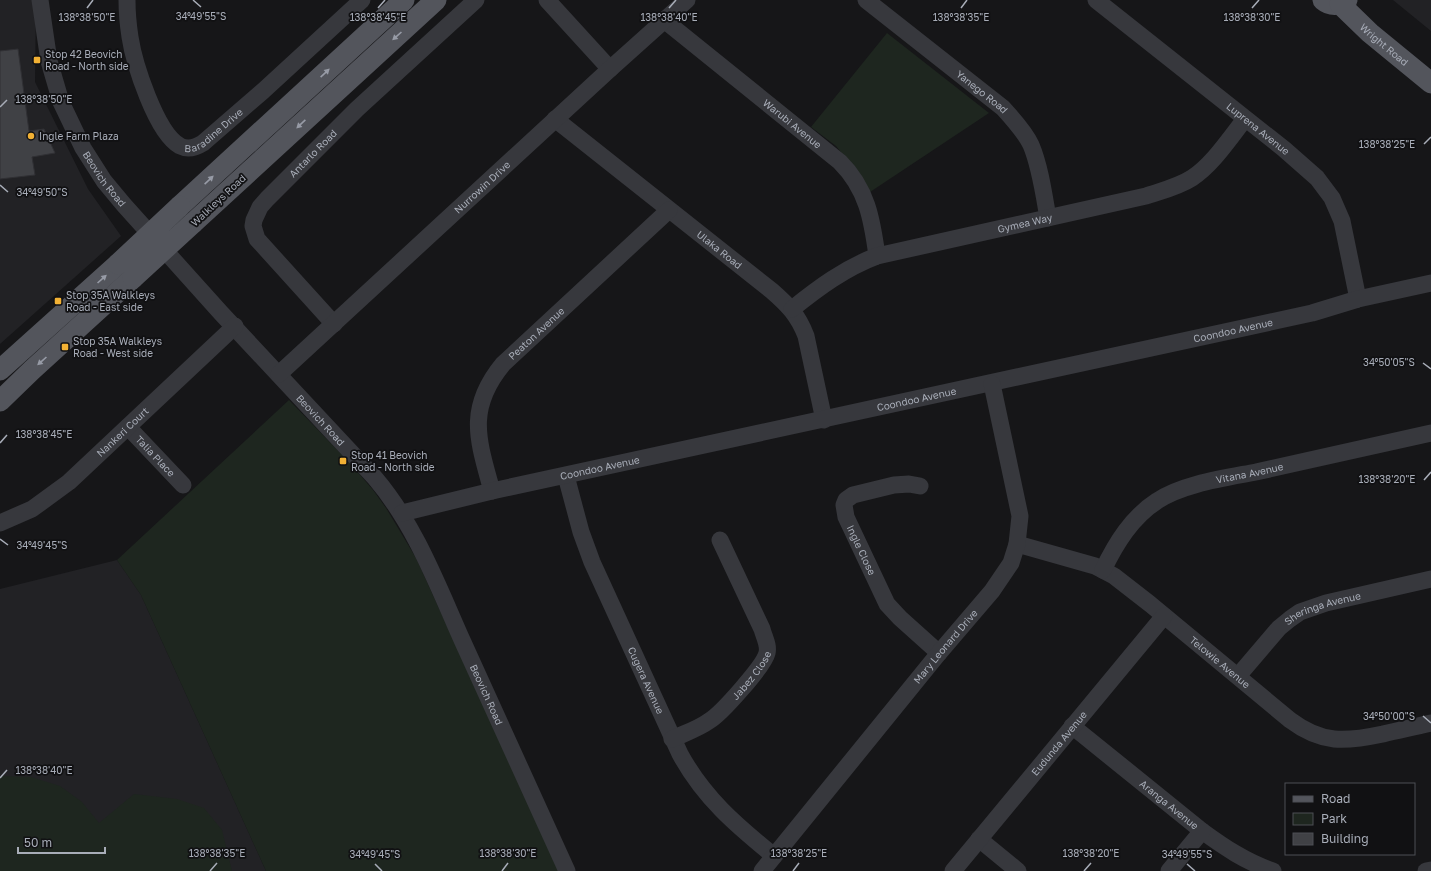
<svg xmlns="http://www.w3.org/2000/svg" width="1431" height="871" viewBox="0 0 1431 871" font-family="'Golos Text',sans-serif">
<rect width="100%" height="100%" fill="#161618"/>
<path fill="#222225" d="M0,0H36L35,82L88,189L121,236L0,344Z
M1393,0H1431V31Z
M117,560L141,595L266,871H0V589Z"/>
<path fill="#1e261f" d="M887,33L989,113L870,192L861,177L836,146L811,127Z
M289,400L348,461L373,490L386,508L416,558L559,871H266L141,595L117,560Z
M0,776L31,777L60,786L82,802L99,823L134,794L177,799L204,808L222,830L232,871H0Z"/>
<path fill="#404145" stroke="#303034" d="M18,49L29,131L44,129L55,153L32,157L35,175L0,179V51Z"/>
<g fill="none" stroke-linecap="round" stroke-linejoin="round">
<g stroke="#37383d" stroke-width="17">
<path id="s1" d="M40,0L49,61L61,102L83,148L104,181L124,205L221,313L375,478C415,525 437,584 462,640C497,717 532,794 567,871"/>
<path id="s2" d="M127,0C127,12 128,24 130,37C134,63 156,133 180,146C188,150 195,148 203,143L263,91L362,0"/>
<path d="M547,0L610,69"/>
<path id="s3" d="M866,0L1003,108C1013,119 1025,132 1031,145C1040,166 1044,195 1048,218"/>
<path id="s4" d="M1096,0L1284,149L1317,178L1332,198L1342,221L1358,299"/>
<path id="s5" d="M664,20L840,162C867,189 872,219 877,256"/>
<path id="s6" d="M555,119L772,291C788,305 798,315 806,336L824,420"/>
<path id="s7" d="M792,309C818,288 845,268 877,256L1146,196C1161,191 1178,187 1192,178C1213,164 1229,139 1245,119"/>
<path id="s8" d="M334,324L257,239L253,226L254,220L260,207L267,199L357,109L476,0"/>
<path id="s9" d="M279,374L610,69L687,0"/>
<path id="s10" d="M128,427L183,485"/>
<path id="s11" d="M566,476L581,532L592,562L680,754C704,798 736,825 774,856"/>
<path id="s12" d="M920,486L909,484L894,485L853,495L846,500L844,505L846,517L887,604L900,618L939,653"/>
<path id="s13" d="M492,491C478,440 466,409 503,364L669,210"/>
<path id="s14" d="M402,513L492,491L1312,313L1358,299L1431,283"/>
<path id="s15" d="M0,523L32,509L69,482L235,326"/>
<path id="s16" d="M1017,544L1095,566L1114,576L1150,604L1290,720C1322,744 1345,742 1383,734C1399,730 1415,727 1431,723"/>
<path id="s17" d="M1103,570C1116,543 1132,517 1157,501C1182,484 1225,478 1256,472C1314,459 1373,446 1431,433"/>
<path id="s18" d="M1238,676L1279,628L1290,619L1300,612L1326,603L1431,579"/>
<path id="s19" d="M1072,726L1202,831C1224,847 1246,862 1273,871"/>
<path id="s20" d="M672,739C685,733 698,729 709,721C721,714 764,666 767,653C769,645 764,637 762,629L720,540"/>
<path d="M979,839L1018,871"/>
<path id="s21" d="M762,871L939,653L992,591L1011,563L1017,544L1020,516L992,384"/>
<path id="s22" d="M953,871L1164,616"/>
<path d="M1169,871L1202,831"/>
<path d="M1426,871L1431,870"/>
</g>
<g stroke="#53555c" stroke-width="21">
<path d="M1323,0C1330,6 1339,6 1347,0"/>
<path id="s23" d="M1340,4L1370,33L1431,83"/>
<path d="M180,206L404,0"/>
<path d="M193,223L436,0"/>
<path d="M0,370L118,264"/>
<path d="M0,401L32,370L133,278"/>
</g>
<path stroke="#53555c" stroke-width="21" d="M118,264L180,206
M133,278L193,223"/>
</g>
<defs><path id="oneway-solid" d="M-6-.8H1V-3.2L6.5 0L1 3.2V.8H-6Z"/></defs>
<g fill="#979ba6">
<use href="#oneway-solid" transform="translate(397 36) rotate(138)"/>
<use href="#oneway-solid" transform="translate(325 73) rotate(-43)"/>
<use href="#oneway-solid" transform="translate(301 124) rotate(137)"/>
<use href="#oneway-solid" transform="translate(209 180) rotate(-43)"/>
<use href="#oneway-solid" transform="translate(102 279) rotate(-42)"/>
<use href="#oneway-solid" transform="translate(42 361) rotate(138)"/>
</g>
<path fill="none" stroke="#a8adb8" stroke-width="1.5" d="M193,0L201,7M87,8L93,0M378,8L385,0M669,8L676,0M961,8L967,0M1252,8L1259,0M0,107L7,100M1424,144L1431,137M0,185L8,192M1423,363L1431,369M0,443L7,435M1424,480L1431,472M0,539L8,545M1423,716L1431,723M0,778L7,770M375,864L382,871M1187,864L1195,871M210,871L217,863M502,871L508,863M793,871L799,863M1084,871L1091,863"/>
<g fill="#f2b134" stroke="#111113" stroke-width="1.5">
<rect x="33" y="56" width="8" height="8" rx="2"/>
<circle cx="31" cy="136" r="4"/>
<rect x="54" y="297" width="8" height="8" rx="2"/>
<rect x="61" y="343" width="8" height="8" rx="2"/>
<rect x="339" y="457" width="8" height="8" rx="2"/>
</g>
<g text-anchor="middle" stroke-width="3.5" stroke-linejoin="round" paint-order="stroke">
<g font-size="10" fill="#a8adb8" stroke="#111113">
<text dy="4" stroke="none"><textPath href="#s23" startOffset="60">Wright Road</textPath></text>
<text dy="4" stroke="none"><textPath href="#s3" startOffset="148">Yanego Road</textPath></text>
<text dy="4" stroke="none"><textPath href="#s5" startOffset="165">Warubi Avenue</textPath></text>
<text dy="4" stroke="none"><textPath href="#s2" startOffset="199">Baradine Drive</textPath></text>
<text dy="4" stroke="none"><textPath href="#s4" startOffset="207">Luprena Avenue</textPath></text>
<text dy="4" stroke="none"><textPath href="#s8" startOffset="224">Antarlo Road</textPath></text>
<text dy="4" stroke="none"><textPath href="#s1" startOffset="193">Beovich Road</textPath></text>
<text dy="4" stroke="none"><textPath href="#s9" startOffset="276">Nurrowin Drive</textPath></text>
<text transform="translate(218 200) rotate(-43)" y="4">Walkleys Road</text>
<text dy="4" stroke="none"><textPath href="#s7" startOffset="252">Gymea Way</textPath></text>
<text dy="4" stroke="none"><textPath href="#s6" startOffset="210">Ulaka Road</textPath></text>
<text dy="4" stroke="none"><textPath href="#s14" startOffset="851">Coondoo Avenue</textPath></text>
<text dy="4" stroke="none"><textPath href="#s13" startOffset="180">Peaton Avenue</textPath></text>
<text dy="4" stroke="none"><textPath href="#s14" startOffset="527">Coondoo Avenue</textPath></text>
<text dy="4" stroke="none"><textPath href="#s1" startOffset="517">Beovich Road</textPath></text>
<text dy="4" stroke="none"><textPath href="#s15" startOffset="154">Nankeri Court</textPath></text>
<text dy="4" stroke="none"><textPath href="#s10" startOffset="40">Talia Place</textPath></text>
<text dy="4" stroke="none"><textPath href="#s14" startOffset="203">Coondoo Avenue</textPath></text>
<text dy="4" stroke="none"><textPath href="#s17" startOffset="186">Vitana Avenue</textPath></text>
<text dy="4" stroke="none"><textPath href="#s12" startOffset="131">Ingle Close</textPath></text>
<text dy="4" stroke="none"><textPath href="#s18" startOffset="112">Sheringa Avenue</textPath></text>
<text dy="4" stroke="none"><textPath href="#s21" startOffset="290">Mary Leonard Drive</textPath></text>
<text dy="4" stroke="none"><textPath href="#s16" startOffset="239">Telowie Avenue</textPath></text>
<text dy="4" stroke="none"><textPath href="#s20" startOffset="104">Jabez Close</textPath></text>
<text dy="4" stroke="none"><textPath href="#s11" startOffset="220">Cugera Avenue</textPath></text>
<text dy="4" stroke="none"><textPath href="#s1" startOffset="841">Beovich Road</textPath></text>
<text dy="4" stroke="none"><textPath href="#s22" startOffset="166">Eudunda Avenue</textPath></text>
<text dy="4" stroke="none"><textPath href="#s19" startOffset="125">Aranga Avenue</textPath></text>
</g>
<g font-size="10" fill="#a8adb8" stroke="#111113" text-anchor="start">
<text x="45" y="58">Stop 42 Beovich<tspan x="45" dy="12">Road - North side</tspan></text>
<text x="39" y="140">Ingle Farm Plaza</text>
<text x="66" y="299">Stop 35A Walkleys<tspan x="66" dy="12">Road - East side</tspan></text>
<text x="73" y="345">Stop 35A Walkleys<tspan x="73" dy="12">Road - West side</tspan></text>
<text x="351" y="459">Stop 41 Beovich<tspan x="351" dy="12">Road - North side</tspan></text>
</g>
</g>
<g font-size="10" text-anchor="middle" fill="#a8adb8" stroke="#111113" stroke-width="3.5" stroke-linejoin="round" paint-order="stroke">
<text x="201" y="20">34°49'55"S</text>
<text x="87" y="21">138°38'50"E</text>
<text x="378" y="21">138°38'45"E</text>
<text x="669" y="21">138°38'40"E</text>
<text x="961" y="21">138°38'35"E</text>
<text x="1252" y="21">138°38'30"E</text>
<text x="44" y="103">138°38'50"E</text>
<text x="1387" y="148">138°38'25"E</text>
<text x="42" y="196">34°49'50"S</text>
<text x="1389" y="366">34°50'05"S</text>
<text x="44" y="438">138°38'45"E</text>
<text x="1387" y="483">138°38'20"E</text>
<text x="42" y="549">34°49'45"S</text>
<text x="1389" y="720">34°50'00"S</text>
<text x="44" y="774">138°38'40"E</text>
<text x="217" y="857">138°38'35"E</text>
<text x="508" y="857">138°38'30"E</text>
<text x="799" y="857">138°38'25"E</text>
<text x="1091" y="857">138°38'20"E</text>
<text x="375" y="858">34°49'45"S</text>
<text x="1187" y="858">34°49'55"S</text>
</g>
<rect x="1285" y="783" width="130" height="72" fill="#111113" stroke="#4d4f55"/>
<rect x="1293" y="796" width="20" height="6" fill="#53555c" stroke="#4d4f55"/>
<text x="1321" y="803" font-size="12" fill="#a8adb8">Road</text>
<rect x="1293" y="813" width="20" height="12" fill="#1e261f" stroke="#4d4f55"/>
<text x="1321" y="823" font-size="12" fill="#a8adb8">Park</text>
<rect x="1293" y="833" width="20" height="12" fill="#404145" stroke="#4d4f55"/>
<text x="1321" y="843" font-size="12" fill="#a8adb8">Building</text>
<path d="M18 847v6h87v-6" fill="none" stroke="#a8adb8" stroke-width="2"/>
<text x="24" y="847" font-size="12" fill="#a8adb8" stroke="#111113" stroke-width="3" paint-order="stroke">50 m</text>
</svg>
